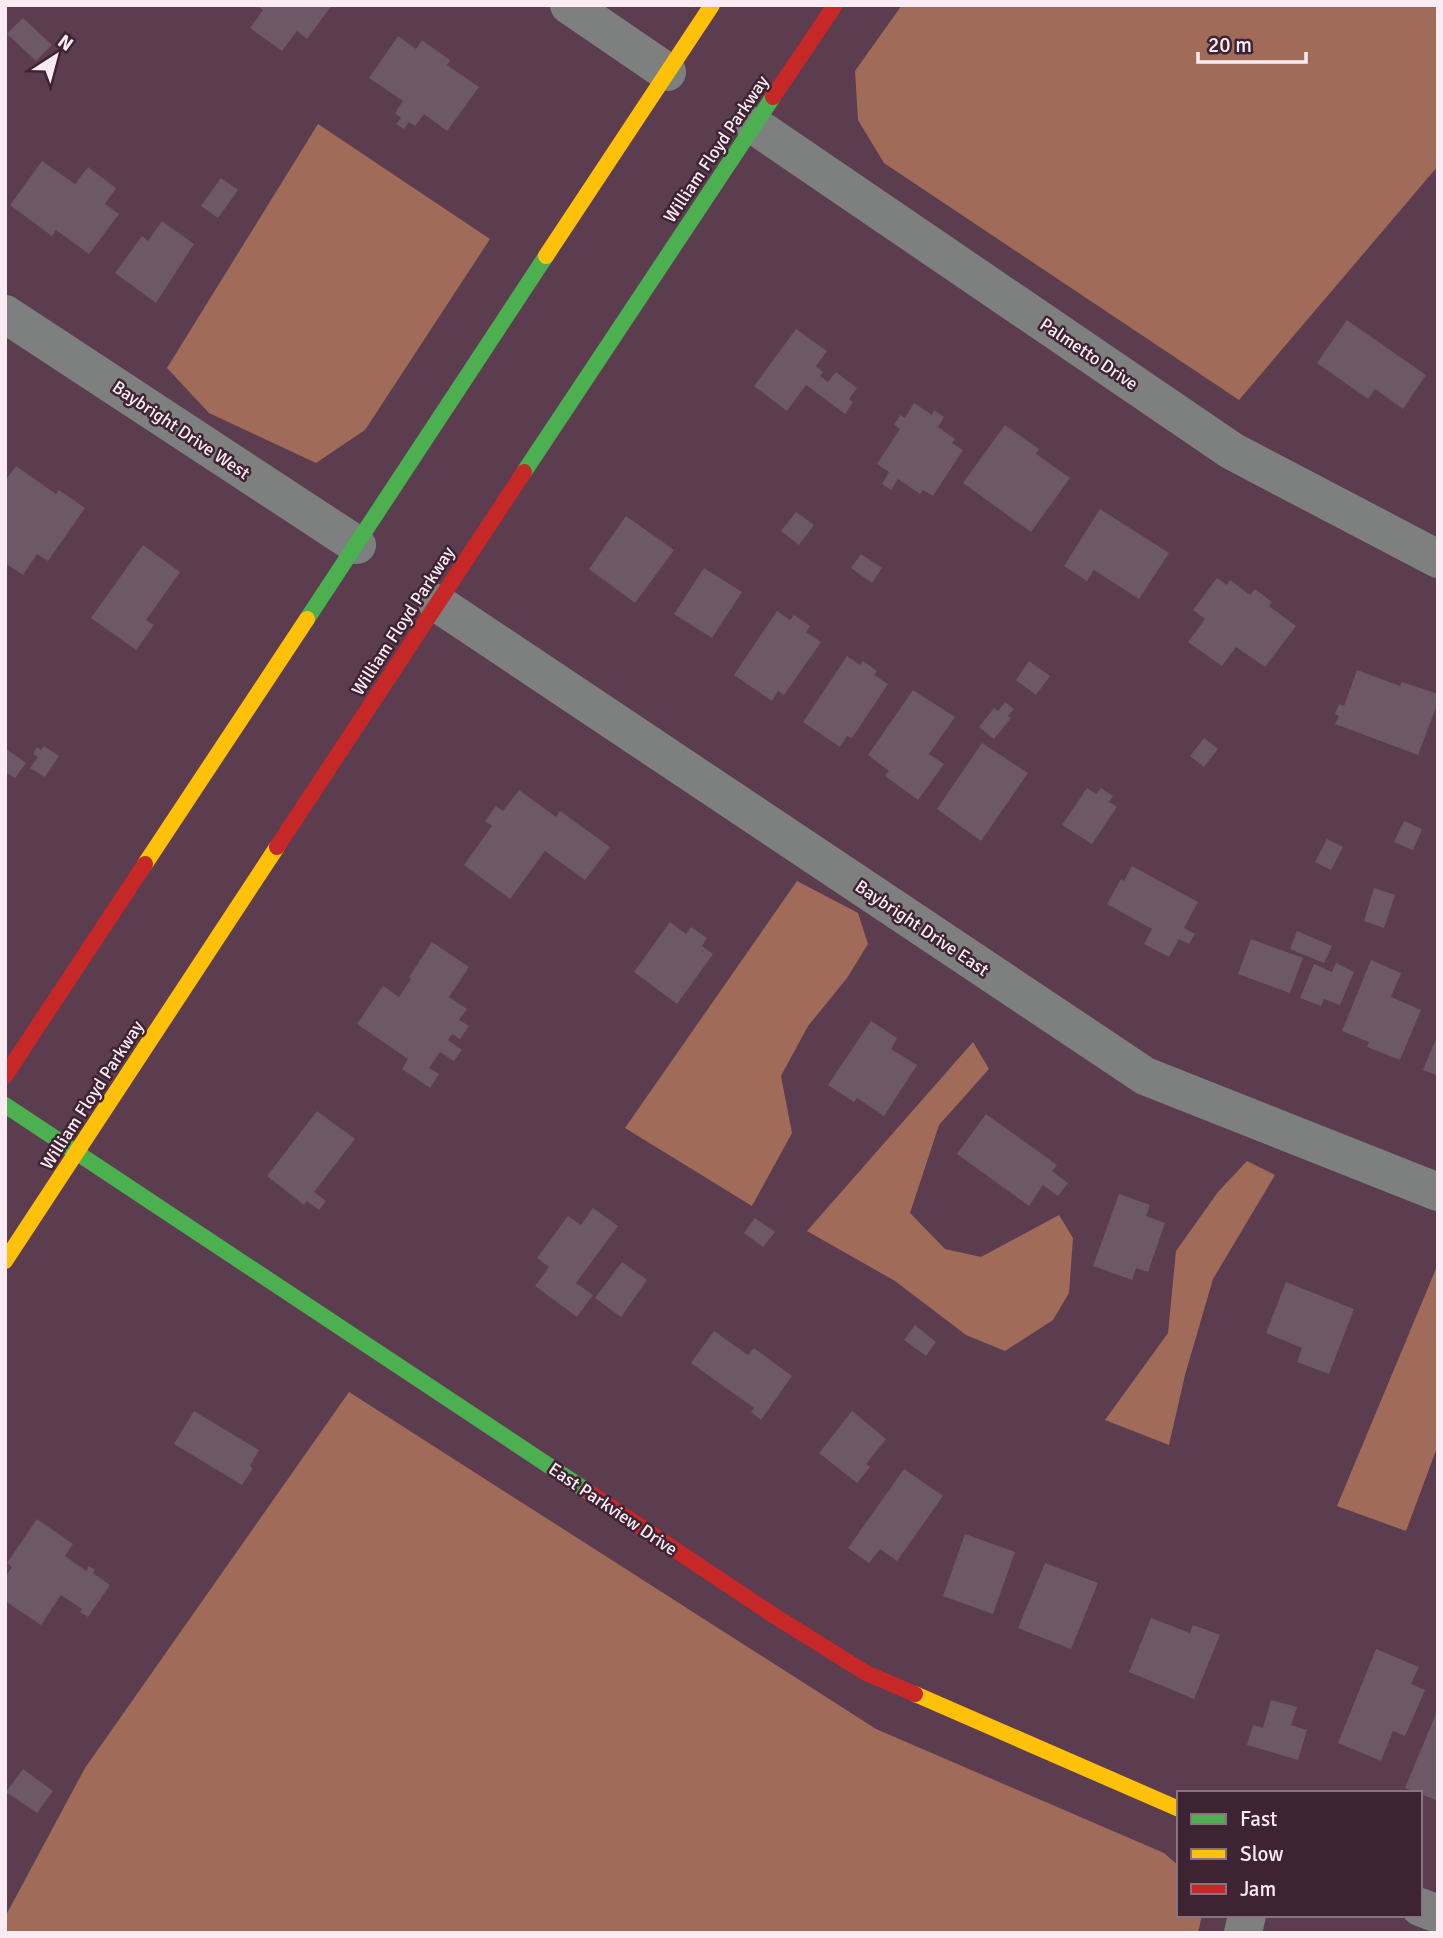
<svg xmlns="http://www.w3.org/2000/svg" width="1443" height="1938" viewBox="0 0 1443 1938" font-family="Signika,sans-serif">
<rect width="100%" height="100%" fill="#5c3c4f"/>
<path fill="#a06c59" d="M902,5H1438V166L1239,400L884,163L858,120L855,71Z
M318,124L490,239L365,430L316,463L209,413L167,368Z
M797,881L858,913L868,944L847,978L808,1026L781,1076L792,1133L752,1206L625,1128Z
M973,1042L989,1069L939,1125L910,1213L945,1249L981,1257L1059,1215L1073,1238L1069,1293L1053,1320L1005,1351L966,1335L895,1281L807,1231Z
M1247,1161L1275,1175L1213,1279L1185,1375L1169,1445L1105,1420L1168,1333L1176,1251L1218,1192Z
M1438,1264V1445L1406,1531L1337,1506Z
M349,1392L876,1729L1164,1853L1179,1866V1915H1202L1198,1933H5V1917L85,1768Z"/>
<path fill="#6d5867" d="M257,5H332L307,39L297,31L282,51L250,28L263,10Z
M23,18L52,45L36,61L7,34Z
M398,36L416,49L422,40L450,60L447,65L479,87L447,131L424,114L415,126L409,122L404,129L396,124L401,118L395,113L403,101L369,78Z
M42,161L75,184L88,167L116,188L105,204L119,214L89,254L56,230L52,236L10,205Z
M221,178L238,190L218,218L201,206Z
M162,221L194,244L156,303L115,273L142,236L148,241Z
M1347,320L1426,375L1403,409L1375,389L1368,399L1317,363Z
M796,329L827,351L816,366L823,372L820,376L828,382L836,372L857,388L849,399L853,402L845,414L806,385L787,411L754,386Z
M914,403L932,415L934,410L944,417L938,427L955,439L952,443L963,450L933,496L923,490L920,494L898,479L891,490L882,484L889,472L877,464L900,429L894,425L900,415L905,418Z
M1005,425L1039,449L1036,454L1070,478L1031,532L963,483Z
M16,466L56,494L59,490L85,508L48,561L37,554L23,575L5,563V481Z
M1100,509L1169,553L1139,599L1094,570L1087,581L1064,566Z
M796,512L814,525L799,545L781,531Z
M626,516L674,550L635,603L589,569Z
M143,545L180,572L146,620L154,625L136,650L91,618Z
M861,554L882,568L872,583L851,568Z
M704,568L742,592L712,638L674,614Z
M1217,578L1227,585L1230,580L1250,595L1255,589L1272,602L1269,606L1296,626L1265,667L1236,647L1222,666L1188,642L1205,619L1193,610Z
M777,611L790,620L794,615L810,626L806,632L821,642L784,695L778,691L772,701L734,675Z
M847,656L860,665L863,661L877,671L874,675L888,684L852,738L847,736L840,747L803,722Z
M1029,661L1050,676L1036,695L1016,680Z
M1357,670L1400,686L1402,682L1438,694V702L1418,755L1335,724L1339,716L1335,714L1339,704L1344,706Z
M913,690L955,717L929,754L944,764L918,800L885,776L889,771L868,755Z
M1005,702L1014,709L1008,716L1011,718L994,739L979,727L994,708L998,711Z
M1204,738L1218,749L1204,767L1190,756Z
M982,743L1028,773L981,841L937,809Z
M44,746L59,756L45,777L30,768L38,757L33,754L37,747L41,750Z
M5,748L26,763L15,778L5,772Z
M1087,788L1096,794L1101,788L1113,796L1109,802L1117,807L1092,844L1062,825Z
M519,790L556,817L560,811L610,847L585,880L545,851L510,899L464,865L492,826L485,821L496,806L503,811Z
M1404,821L1422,829L1413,850L1394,842Z
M1327,839L1343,847L1331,870L1315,862Z
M1132,866L1198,902L1184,928L1195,934L1189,944L1179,939L1169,957L1144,944L1152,929L1107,904L1121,879L1124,881Z
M1374,888L1395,895L1384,928L1364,921Z
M670,922L686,934L691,927L707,938L702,946L713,954L677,1004L634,972Z
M1297,931L1332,946L1324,963L1290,949Z
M1251,939L1303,958L1290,993L1238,974Z
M432,942L469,967L449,997L467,1009L459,1020L469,1026L460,1039L452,1034L448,1040L462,1050L454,1061L440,1052L429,1068L439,1074L430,1088L402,1069L408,1059L357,1024L383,986L399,997L411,979L409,977Z
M1371,960L1401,973L1391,997L1421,1010L1400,1060L1367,1047L1369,1042L1342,1031Z
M1336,963L1354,972L1340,1005L1324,999L1321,1006L1300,998L1314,964L1332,972Z
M871,1021L897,1038L891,1049L917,1065L884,1116L857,1098L854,1102L828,1085Z
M1438,1034V1076L1423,1070Z
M317,1111L355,1139L314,1192L326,1201L319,1210L307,1201L304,1205L267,1176Z
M986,1114L1057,1165L1052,1171L1068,1183L1058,1196L1043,1185L1029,1206L957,1154Z
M1119,1194L1150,1205L1146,1216L1165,1223L1148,1272L1136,1268L1132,1280L1093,1266Z
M593,1208L618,1226L576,1283L593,1295L577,1317L535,1286L549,1267L537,1258L568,1216L581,1225Z
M755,1218L775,1232L763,1247L744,1233Z
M622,1262L647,1280L621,1317L595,1298Z
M1286,1282L1354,1309L1329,1374L1297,1362L1302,1348L1266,1333Z
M915,1325L936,1342L926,1356L904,1340Z
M714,1331L748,1355L754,1348L792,1376L761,1420L751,1412L754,1408L691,1363Z
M194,1411L259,1450L250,1466L253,1468L242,1485L174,1444Z
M852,1411L886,1439L866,1464L870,1467L857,1483L819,1453Z
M904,1469L943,1496L897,1561L880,1549L869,1563L848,1548Z
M37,1519L73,1544L65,1556L86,1571L89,1566L95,1570L93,1573L110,1585L88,1617L80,1612L82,1609L61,1595L41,1625L5,1601V1578L12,1567L7,1563Z
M965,1534L1015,1552L993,1614L943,1596Z
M1045,1563L1098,1583L1071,1649L1018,1628Z
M1151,1618L1190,1633L1193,1625L1220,1635L1194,1699L1129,1672Z
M1376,1649L1419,1667L1411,1684L1425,1690L1405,1736L1393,1731L1381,1761L1338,1743Z
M1271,1700L1297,1707L1291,1725L1307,1730L1298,1760L1247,1745L1253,1725L1263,1728Z
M1438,1709V1801L1405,1788Z
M23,1769L53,1791L37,1813L6,1792Z"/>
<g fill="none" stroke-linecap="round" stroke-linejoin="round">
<path stroke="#7d807f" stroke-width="38" d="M569,5L667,72
M755,126L1232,451L1438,559
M5,314L357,545
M437,603L1145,1076L1438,1192
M1420,1907L1438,1914
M1243,1933L1247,1915"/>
<path stroke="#4caf50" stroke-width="16" d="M524,472L773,97
M307,619L546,256
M5,1105L590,1493"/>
<path stroke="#ffc107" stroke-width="16" d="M546,256L712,5
M145,864L307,619
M5,1261L277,847
M915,1694L1179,1809"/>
<path stroke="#c62828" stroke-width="16" d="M773,97L835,5
M277,847L524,472
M5,1076L145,864
M590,1493L773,1615L866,1673L915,1694"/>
</g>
<g text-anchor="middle" stroke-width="5" stroke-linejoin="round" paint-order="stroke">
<g font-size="18" fill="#fbecf4" stroke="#3e2332">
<text transform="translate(716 149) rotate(-56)" y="6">William Floyd Parkway</text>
<text transform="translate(1089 354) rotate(34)" y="6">Palmetto Drive</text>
<text transform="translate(181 430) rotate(34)" y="6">Baybright Drive West</text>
<text transform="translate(403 621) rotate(-57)" y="6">William Floyd Parkway</text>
<text transform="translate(922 928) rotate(34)" y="6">Baybright Drive East</text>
<text transform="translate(92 1095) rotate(-57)" y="6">William Floyd Parkway</text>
<text transform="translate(613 1509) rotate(34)" y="6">East Parkview Drive</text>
</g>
</g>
<rect width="1443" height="1938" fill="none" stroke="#fbecf4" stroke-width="14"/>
<rect x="1177" y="1791" width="245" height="126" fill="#3e2332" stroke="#8a7380" stroke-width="2"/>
<rect x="1191" y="1814" width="35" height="10" fill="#4caf50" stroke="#8a7380" stroke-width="2"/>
<text x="1240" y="1826" font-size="21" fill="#fbecf4">Fast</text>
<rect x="1191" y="1849" width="35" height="10" fill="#ffc107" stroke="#8a7380" stroke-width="2"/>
<text x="1240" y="1861" font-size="21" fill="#fbecf4">Slow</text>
<rect x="1191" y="1884" width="35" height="10" fill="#c62828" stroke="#8a7380" stroke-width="2"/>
<text x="1240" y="1896" font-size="21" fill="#fbecf4">Jam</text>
<g transform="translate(56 56) rotate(36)" stroke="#3e2332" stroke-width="5" paint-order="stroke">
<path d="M0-5L12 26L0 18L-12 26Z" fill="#fbecf4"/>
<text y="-10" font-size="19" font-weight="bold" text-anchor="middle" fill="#fbecf4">N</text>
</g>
<path d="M1198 52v10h108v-10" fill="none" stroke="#fbecf4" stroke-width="3.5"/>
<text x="1208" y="52" font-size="21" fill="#fbecf4" stroke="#3e2332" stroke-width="5" paint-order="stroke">20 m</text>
</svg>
